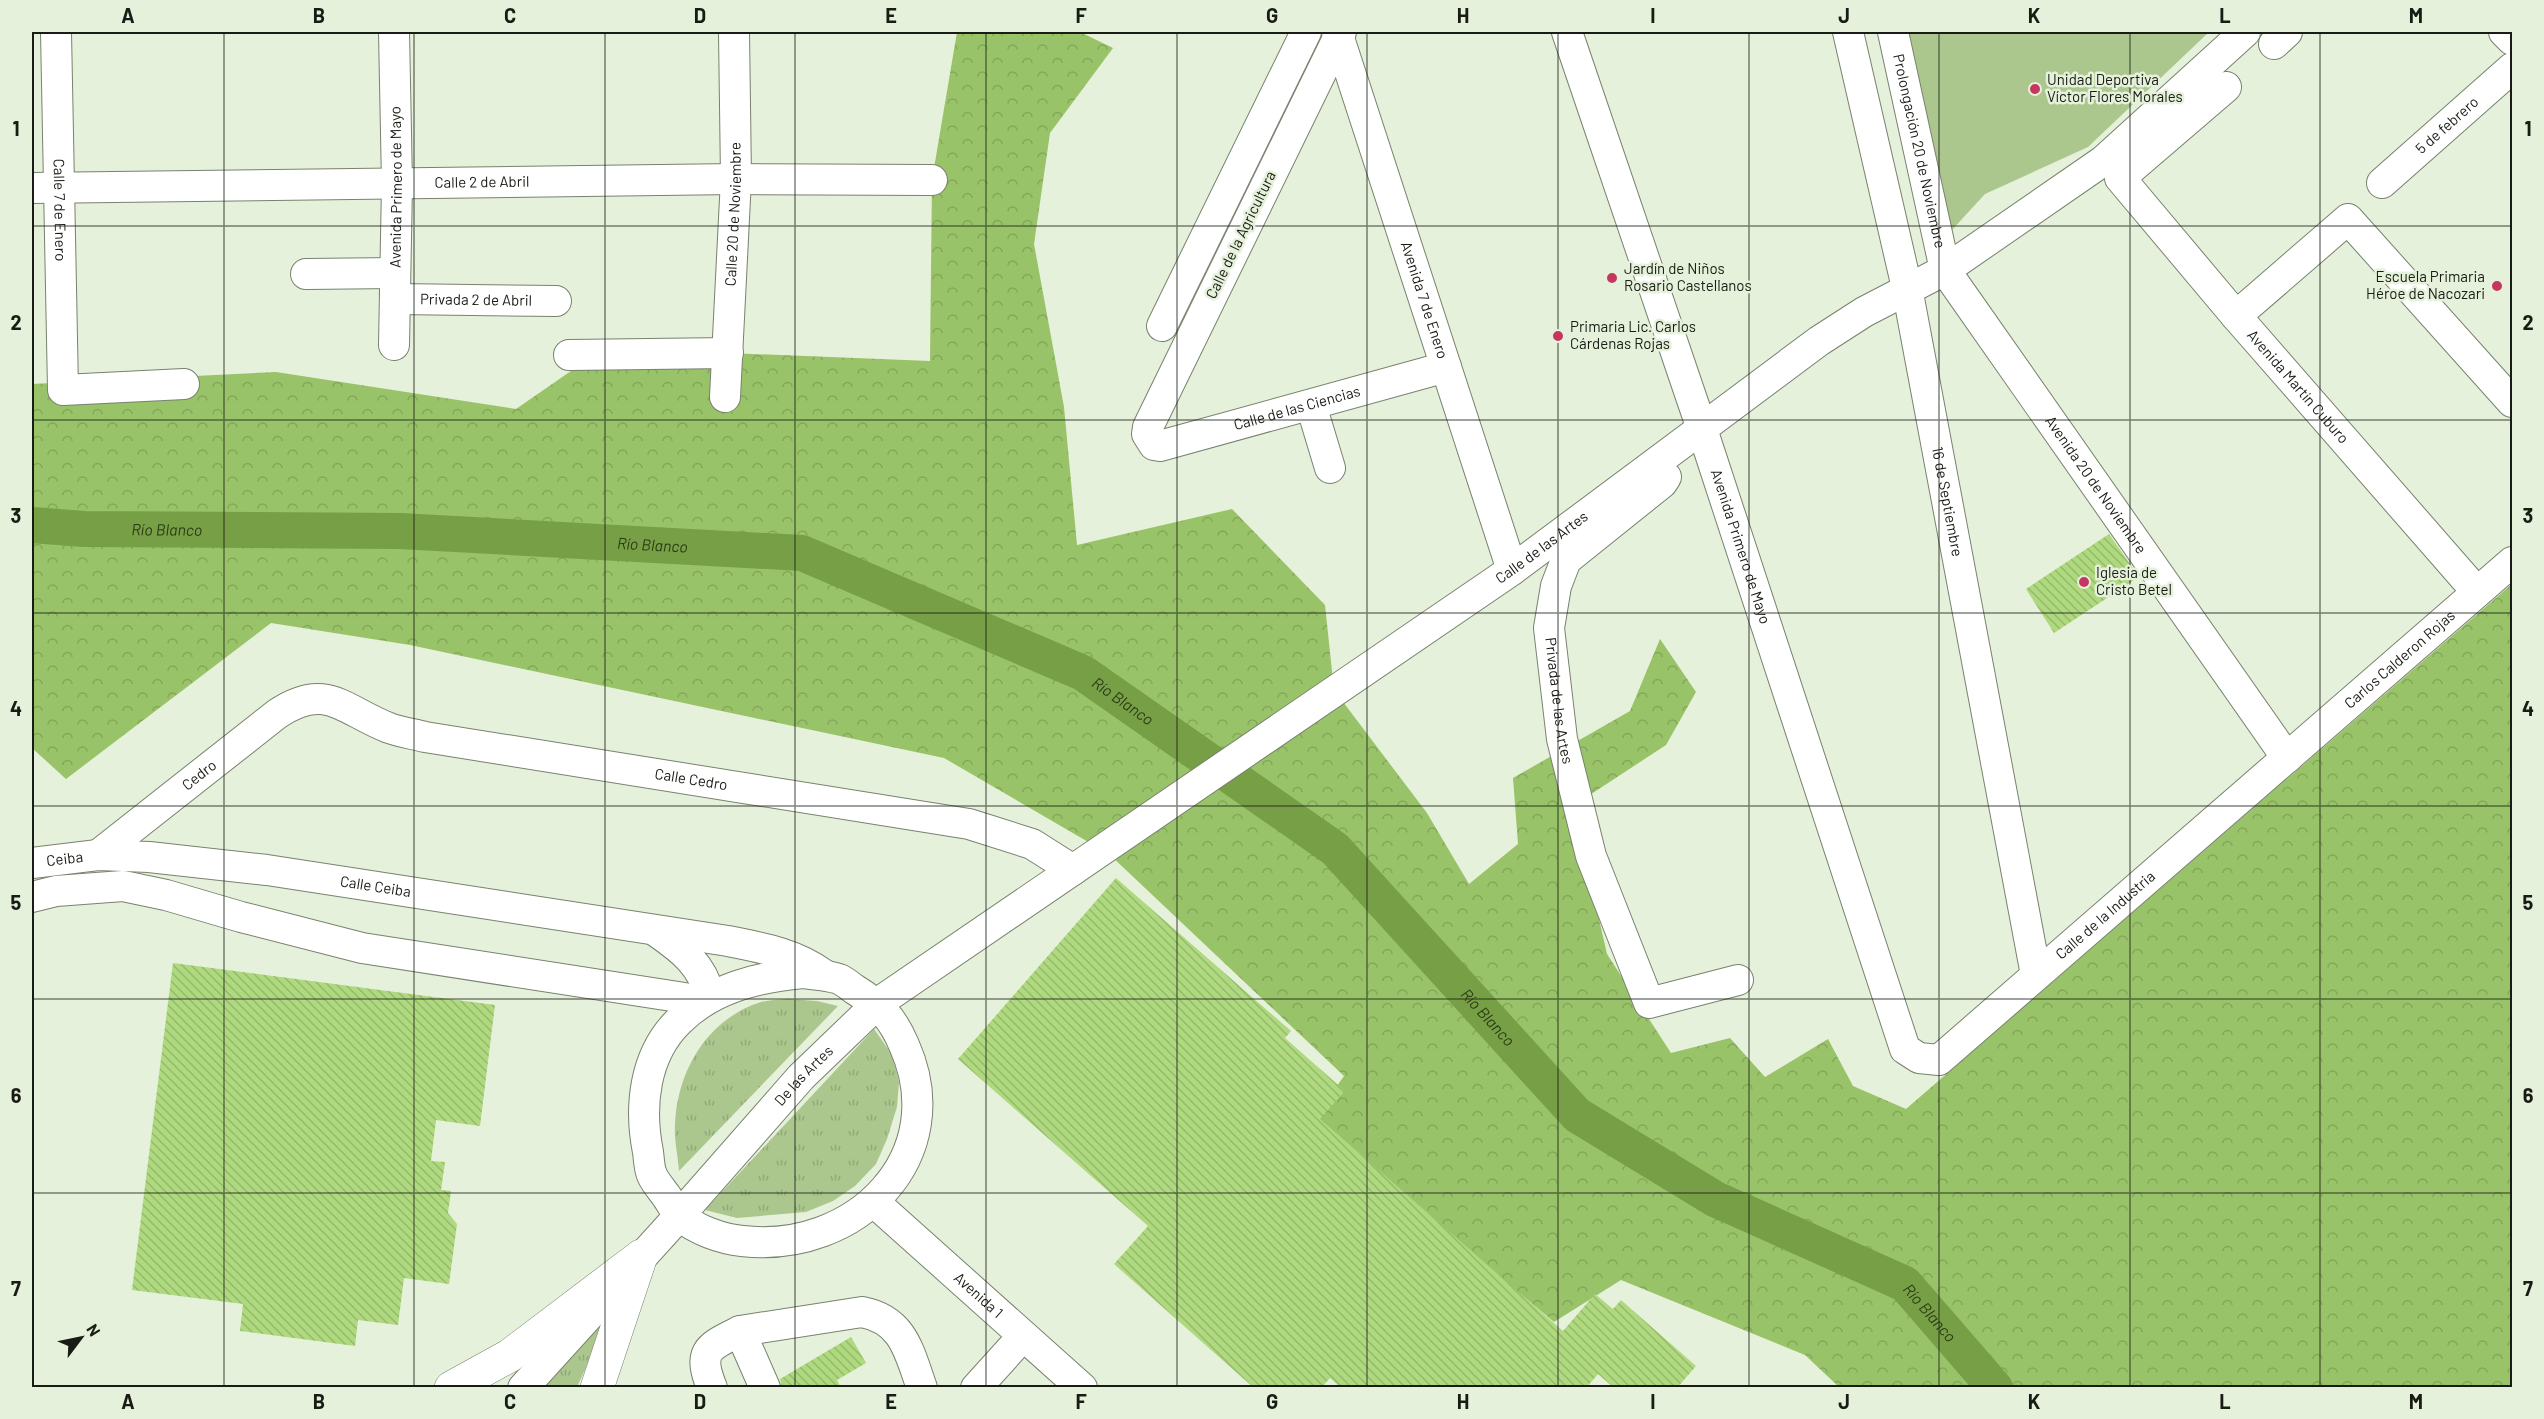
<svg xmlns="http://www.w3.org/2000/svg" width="2544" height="1419" viewBox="0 0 2544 1419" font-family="Barlow,sans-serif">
<defs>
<pattern id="grass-tufts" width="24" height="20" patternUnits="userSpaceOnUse" patternTransform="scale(1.5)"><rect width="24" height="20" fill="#abc78e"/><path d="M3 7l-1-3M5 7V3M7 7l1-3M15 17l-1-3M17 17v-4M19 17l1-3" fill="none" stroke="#92aa7a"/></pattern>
<pattern id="forest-crowns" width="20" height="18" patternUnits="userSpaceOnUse" patternTransform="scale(1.5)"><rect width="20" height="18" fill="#99c368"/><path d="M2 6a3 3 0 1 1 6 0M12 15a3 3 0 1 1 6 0" fill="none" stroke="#83a759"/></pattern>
<pattern id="building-back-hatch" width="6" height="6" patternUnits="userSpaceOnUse" patternTransform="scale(1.5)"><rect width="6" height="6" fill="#aed97e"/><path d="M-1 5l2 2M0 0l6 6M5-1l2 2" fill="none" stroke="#95ba6c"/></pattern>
</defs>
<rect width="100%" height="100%" fill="#e5f1da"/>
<path fill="url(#grass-tufts)" d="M788,999L817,1001L838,1006L679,1171C678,1156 674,1140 675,1125C677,1071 707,1019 761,1002C769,1000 780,1000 788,999Z
M874,1029L893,1056L899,1082L897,1107L887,1139L876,1164L855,1186L833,1201L806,1212L737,1218L705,1210Z
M610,1315L577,1387H545Z"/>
<path fill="url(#forest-crowns)" d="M957,32H1080L1113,48L1050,133L1034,244L1064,407L1077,545L1232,509L1325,605L1334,690L1427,813L1469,884L1518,844L1513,778L1630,711L1660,639L1696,692L1666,745L1573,806L1607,954L1671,1053L1730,1038L1765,1077L1828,1039L1853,1086L1906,1109L2512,584V1387H1839L1805,1355L1621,1280L1554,1322L1312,1121L1344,1076L1109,854L944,758L410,645L271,623L66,779L32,748V384L276,372L516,409L584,362L728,353L930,361L932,180Z"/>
<path fill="#abc78e" d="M1909,32H2209L2088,147L1985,194L1951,231Z"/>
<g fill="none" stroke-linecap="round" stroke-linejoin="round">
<path stroke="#779f45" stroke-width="36" id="s1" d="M32,525L84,529L400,531L802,553L1083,673L1335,849L1577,1115L1715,1199L1905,1284L1995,1388"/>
</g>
<path fill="url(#building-back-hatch)" d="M2109,534L2139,577L2054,633L2026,589Z
M1116,878L1291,1031L1285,1038L1345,1091L1320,1119L1563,1331L1595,1294L1613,1309L1621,1300L1696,1366L1677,1388H1614L1598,1374L1586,1388H1341L1330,1378L1321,1388H1254L1114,1264L1148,1226L958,1059Z
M173,963L495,1005L480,1126L436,1120L431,1161L445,1162L441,1190L451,1191L448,1213L457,1224L449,1284L404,1278L398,1325L358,1320L355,1346L240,1331L243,1304L132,1290Z
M851,1337L866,1363L837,1380L841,1388H782L780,1379Z"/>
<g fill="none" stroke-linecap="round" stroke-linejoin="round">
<defs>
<g id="minor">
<path id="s2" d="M56,32L63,390L184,384"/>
<path id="s3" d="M1337,32L1512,570"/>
<path id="s4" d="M1341,32L1148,427L1147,434L1154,445L1160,446L1446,367"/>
<path id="s5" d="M1567,32L1702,429L1905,1049L1919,1058L1939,1060L2512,562"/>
<path id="s6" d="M1848,32L1907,288L2036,975"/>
<path id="s7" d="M1893,32L1945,270L2287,758"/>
<path d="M2504,32L2512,40"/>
<path d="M2274,44L2287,32"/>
<path id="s8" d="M2226,87L2120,178L2236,316L2477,592"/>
<path id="s9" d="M2382,183L2512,68"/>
<path id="s10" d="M32,188L736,179L932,180"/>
<path d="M306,274L395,273"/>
<path id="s11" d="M395,299L556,301"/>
<path d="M2236,316L2348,219L2512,402"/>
<path d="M1162,326L1306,32"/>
<path id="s12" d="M394,345L397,184L394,32"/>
<path d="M569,355L728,353"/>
<path id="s13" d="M725,397L736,179L734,32"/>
<path d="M1311,405L1330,468"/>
<path id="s14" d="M1666,477L1662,483L1566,560L1556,586L1549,628L1562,739L1591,856L1649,1003L1738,980"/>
<path id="s15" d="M98,855L277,714C326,681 343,710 389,728C400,732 413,734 425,737L969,824L1032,844L1073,870"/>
<path id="s16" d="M32,863L98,855L149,857L267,870L728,941C762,948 794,953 823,974"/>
<path d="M32,897L56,891L123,886L166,895L241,917L362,948L704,1001"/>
<path d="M657,932C683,950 702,965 710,996"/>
<path d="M803,973C815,975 828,975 839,979C844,981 850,986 854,989C880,1005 892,1017 904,1045C954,1156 856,1254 742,1241C722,1239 696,1230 680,1216C675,1211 671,1203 667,1197C662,1190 655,1182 652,1175C649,1168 649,1159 648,1152C639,1107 644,1055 679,1021C712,988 758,977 803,973Z"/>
<path id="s17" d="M874,1202L1082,1388"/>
<path id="s18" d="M523,1388L679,1216L801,1077L878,1003L1512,570L1819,341L1864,312L1945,270L2103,161L2245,32"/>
<path d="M712,1388C697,1350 708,1347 740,1331"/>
<path d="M765,1388L740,1331L862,1312C904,1320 909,1352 922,1388"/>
<path d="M976,1388L1023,1336"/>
</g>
<path id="highway" d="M451,1388L509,1356L641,1256
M597,1388L641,1256"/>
</defs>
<use href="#minor" stroke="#78826d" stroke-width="32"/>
<use href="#highway" stroke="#78826d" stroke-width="34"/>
<use href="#minor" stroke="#fff" stroke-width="30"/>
<use href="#highway" stroke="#fff" stroke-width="33"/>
</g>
<path fill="none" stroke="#181c14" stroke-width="1.5" stroke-opacity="0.55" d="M224,32V1388M414,32V1388M605,32V1388M795,32V1388M986,32V1388M1177,32V1388M1367,32V1388M1558,32V1388M1749,32V1388M1939,32V1388M2130,32V1388M2320,32V1388M32,226H2512M32,420H2512M32,613H2512M32,806H2512M32,999H2512M32,1193H2512"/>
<g fill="#c63760" stroke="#e5f1da" stroke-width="2">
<circle cx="2035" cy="89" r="6"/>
<circle cx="1612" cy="278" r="6"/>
<circle cx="2497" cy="286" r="6"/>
<circle cx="1558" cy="336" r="6"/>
<circle cx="2084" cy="582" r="6"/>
</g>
<g text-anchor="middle" stroke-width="5" stroke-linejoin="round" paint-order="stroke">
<g font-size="15" fill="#181c14" stroke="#e5f1da" text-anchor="start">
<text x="2047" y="85">Unidad Deportiva<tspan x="2047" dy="17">Víctor Flores Morales</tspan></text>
<text x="1624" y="274">Jardín de Niños<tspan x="1624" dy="17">Rosario Castellanos</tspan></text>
<text x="2485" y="282" text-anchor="end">Escuela Primaria<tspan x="2485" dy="17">Héroe de Nacozari</tspan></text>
<text x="1570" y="332">Primaria Lic. Carlos<tspan x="1570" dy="17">Cárdenas Rojas</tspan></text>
<text x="2096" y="578">Iglesia de<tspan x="2096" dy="17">Cristo Betel</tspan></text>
</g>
<g font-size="15" fill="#181c14" stroke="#e5f1da">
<text dy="5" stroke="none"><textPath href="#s9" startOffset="87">5 de febrero</textPath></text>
<text dy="5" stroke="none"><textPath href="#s7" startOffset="122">Prolongación 20 de Noviembre</textPath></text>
<text dy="5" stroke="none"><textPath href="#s10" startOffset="450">Calle 2 de Abril</textPath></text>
<text dy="5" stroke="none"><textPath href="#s12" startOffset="158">Avenida Primero de Mayo</textPath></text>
<text dy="5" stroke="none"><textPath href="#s2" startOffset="178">Calle 7 de Enero</textPath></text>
<text dy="5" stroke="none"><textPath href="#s13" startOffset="183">Calle 20 de Noviembre</textPath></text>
<text transform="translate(1241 235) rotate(-64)" y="5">Calle de la Agricultura</text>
<text dy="5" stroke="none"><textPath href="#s11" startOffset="81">Privada 2 de Abril</textPath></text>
<text dy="5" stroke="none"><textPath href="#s3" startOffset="282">Avenida 7 de Enero</textPath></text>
<text dy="5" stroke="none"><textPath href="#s8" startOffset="414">Avenida Martín Cuburo</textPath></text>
<text dy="5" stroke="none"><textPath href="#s4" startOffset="608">Calle de las Ciencias</textPath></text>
<text dy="5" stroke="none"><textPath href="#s7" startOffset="506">Avenida 20 de Noviembre</textPath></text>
<text dy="5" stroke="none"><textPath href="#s6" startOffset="480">16 de Septiembre</textPath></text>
<text dy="5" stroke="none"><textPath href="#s18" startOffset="1329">Calle de las Artes</textPath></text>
<text dy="5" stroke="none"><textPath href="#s5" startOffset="543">Avenida Primero de Mayo</textPath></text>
<text dy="5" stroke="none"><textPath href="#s5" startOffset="1719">Carlos Calderon Rojas</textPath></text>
<text dy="5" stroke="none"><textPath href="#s14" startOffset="274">Privada de las Artes</textPath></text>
<text dy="5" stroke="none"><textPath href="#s15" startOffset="129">Cedro</textPath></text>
<text dy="5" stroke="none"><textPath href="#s15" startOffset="656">Calle Cedro</textPath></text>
<text dy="5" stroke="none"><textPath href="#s16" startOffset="33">Ceiba</textPath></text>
<text dy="5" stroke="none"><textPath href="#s16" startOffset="346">Calle Ceiba</textPath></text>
<text dy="5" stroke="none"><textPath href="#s5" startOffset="1329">Calle de la Industria</textPath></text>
<text dy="5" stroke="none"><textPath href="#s18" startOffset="420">De las Artes</textPath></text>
<text dy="5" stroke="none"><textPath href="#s17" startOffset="140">Avenida 1</textPath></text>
</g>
<g font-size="16" font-style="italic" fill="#2b3c16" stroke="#e5f1da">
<text dy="6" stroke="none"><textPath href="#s1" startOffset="135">Río Blanco</textPath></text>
<text dy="6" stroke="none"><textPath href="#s1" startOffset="621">Río Blanco</textPath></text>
<text dy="6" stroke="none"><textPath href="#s1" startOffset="1125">Río Blanco</textPath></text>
<text dy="6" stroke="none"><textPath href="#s1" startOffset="1611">Río Blanco</textPath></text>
<text dy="6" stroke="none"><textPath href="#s1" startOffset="2151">Río Blanco</textPath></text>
</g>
</g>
<rect width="2544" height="1419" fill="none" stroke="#e5f1da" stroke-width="66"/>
<g transform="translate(81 1338) rotate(58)" stroke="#e5f1da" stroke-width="4.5" paint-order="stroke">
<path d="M0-4.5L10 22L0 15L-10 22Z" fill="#181c14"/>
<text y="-9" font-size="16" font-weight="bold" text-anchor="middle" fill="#181c14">N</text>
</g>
<rect x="33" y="33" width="2478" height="1353" fill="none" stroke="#181c14" stroke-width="2"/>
<g font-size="20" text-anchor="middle" font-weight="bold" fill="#181c14">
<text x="128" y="23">A</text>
<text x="319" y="23">B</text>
<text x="510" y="23">C</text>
<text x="700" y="23">D</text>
<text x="891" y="23">E</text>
<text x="1081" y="23">F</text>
<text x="1272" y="23">G</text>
<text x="1463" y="23">H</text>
<text x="1653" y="23">I</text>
<text x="1844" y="23">J</text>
<text x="2034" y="23">K</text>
<text x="2225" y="23">L</text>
<text x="2416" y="23">M</text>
<text x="16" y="136">1</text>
<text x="2528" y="136">1</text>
<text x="16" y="330">2</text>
<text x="2528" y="330">2</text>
<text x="16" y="523">3</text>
<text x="2528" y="523">3</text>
<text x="16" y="716">4</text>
<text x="2528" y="716">4</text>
<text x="16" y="910">5</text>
<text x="2528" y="910">5</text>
<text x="16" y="1103">6</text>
<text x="2528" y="1103">6</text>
<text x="16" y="1296">7</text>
<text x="2528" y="1296">7</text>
<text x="128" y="1409">A</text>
<text x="319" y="1409">B</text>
<text x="510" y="1409">C</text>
<text x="700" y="1409">D</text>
<text x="891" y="1409">E</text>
<text x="1081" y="1409">F</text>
<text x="1272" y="1409">G</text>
<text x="1463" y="1409">H</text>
<text x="1653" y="1409">I</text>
<text x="1844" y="1409">J</text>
<text x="2034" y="1409">K</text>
<text x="2225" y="1409">L</text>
<text x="2416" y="1409">M</text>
</g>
</svg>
